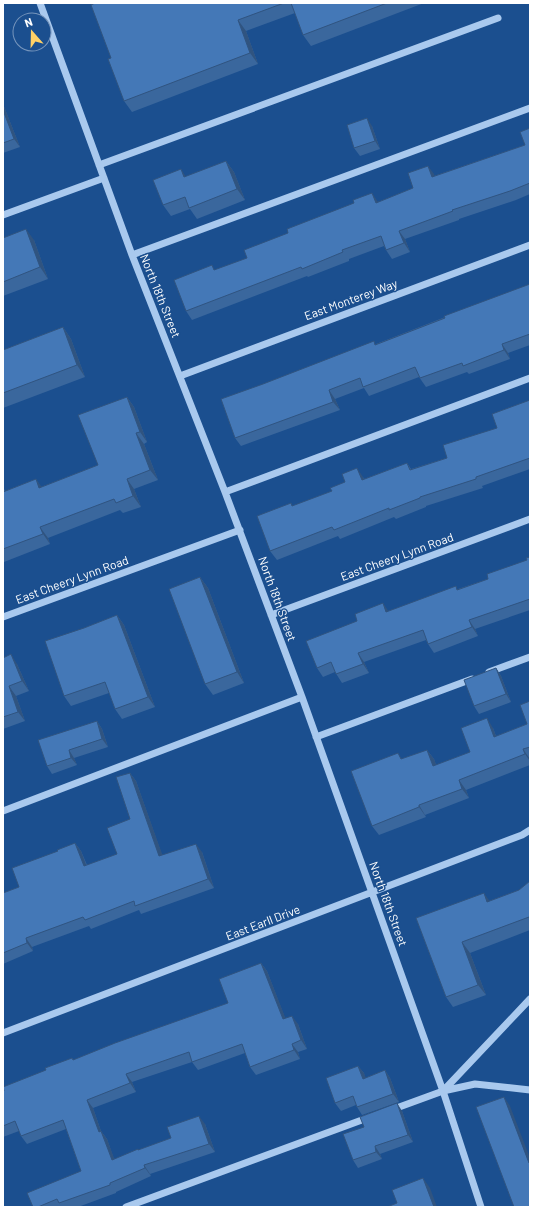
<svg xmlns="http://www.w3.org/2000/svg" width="533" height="1210" viewBox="0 0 533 1210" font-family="Barlow,sans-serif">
<rect width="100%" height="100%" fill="#1b4f8f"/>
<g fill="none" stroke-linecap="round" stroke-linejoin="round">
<path stroke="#a9c9ee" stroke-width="7" d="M40,3L132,255L225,492L302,697L443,1091L481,1207
M99,165L498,18
M3,215L104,178
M132,255L530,108
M180,376L530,245
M225,492L530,378
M271,615L530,519
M3,617L240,530
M489,672L530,657
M316,737L472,679
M3,811L302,697
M530,999L443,1091L475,1084L530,1090
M3,1033L522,835L530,830
M391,1110L443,1091
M126,1207L370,1117"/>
</g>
<path fill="#3a679d" d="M95,3H424L311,46L303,35L295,13L246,31L258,64L132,112L124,101Z
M3,104L20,147L3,153Z
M372,126L380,149L360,156L354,148Z
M530,128V194L516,200L459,219V220L405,239L410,252L392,259L386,250L384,246L349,259V261L308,277L307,276L192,320L186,311L216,270L247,258L378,202L413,188L428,166L434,176L525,145Z
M226,161L234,172L245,200L197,219L190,209L171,216L163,205L186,177Z
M3,238L34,240L48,279L3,296Z
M530,284V345L508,353L510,359L469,374L467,372L426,387L419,377L369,396L364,388L335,399L340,410L241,446L235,438L376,344Z
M63,327L71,339L85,377L3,408V350Z
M127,397L134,407L147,442L144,444L158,480L134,489L141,507L123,513L120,510L48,538L50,544L4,562L3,560V487L5,491L36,479L41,487L98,465Z
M530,400V469L482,486L483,488L426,506V507L396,519L394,517L340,539L338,536L277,560L270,551L293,506L332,491L363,477L364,479L407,463L411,469L447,458L497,428Z
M530,557V610L475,629L478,636L434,653L428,644L426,640L364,662L369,673L342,683L335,672L323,677L317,668L388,611L458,589L488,579L527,560Z
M200,577L208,588L244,683L213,695L205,684Z
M117,615L124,625L155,707L122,719L115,709L109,693L71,706L64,696L84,628Z
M3,658L17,664L29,691L16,696L25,721L3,729Z
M496,668L501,676L511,702L479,714L474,706Z
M530,701V765L466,790L469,798L425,815L426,817L379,835L372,826L402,759L427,750L434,759L436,765L470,752L493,728L496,736L527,724Z
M97,721L102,729L108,747L74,758L77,765L52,774L47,766Z
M130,773L136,781L162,855L202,852L214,888L141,914L139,910L91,929L89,926L32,947L33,951L3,964V893L19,887L58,851L75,843L81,851L87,865L117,854L130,819Z
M530,881V930L470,953L486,995L453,1007L446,997L416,918L489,901L519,890Z
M261,963L267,971L285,1018L298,1024L307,1049L298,1052L300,1059L256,1075L250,1067L245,1053L198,1070L192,1062L132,1082L136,1092L93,1108L101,1131L107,1139L114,1159L171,1138L205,1124L215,1152L150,1174L151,1176L116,1192V1193L78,1207H33L81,1171L66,1129L27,1144L21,1136L19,1131L3,1137V1091L46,1070L72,1058L73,1060L228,1003Z
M358,1066L364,1073L365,1078L385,1070L390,1078L399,1102L362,1115L357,1107L356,1105L341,1111L335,1103Z
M402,1111L413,1142L380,1154L382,1159L358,1168L353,1160L364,1127Z"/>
<path fill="#305480" d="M238,20L246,31L258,64L250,53Z
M3,104L20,147L14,139L3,110Z
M367,118L372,126L380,149L375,141Z
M226,161L234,172L245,200L237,189Z
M428,166L434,174L438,186L432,177Z
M181,169L188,180L184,177Z
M372,193L378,202L382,212L376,203Z
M26,229L34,240L48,279L40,267Z
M399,231L405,239L410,252L404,243Z
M63,327L71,339L85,377L77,365Z
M502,344L508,353L510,359L504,350Z
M329,390L335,399L340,410L333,402Z
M127,397L134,407L147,442L140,432Z
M136,433L144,444L158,480L150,470Z
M357,468L363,477L368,489L362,480Z
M36,479L43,489L39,488Z
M127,479L134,489L141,507L133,496Z
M40,527L48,538L50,544L43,534Z
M200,577L208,588L244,683L237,672Z
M383,603L389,612H386Z
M117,615L124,625L155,707L148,697Z
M469,620L475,629L478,636L472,627Z
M358,653L364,662L369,673L363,664Z
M11,654L17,664L29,691L22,681Z
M496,668L501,676L511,702L506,694Z
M9,686L16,696L25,721L18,712Z
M487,718L493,728L500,747L494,737Z
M97,721L102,729L108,747L102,739Z
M523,749L530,759V761L525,754Z
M69,750L74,758L77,765L71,758Z
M427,750L434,759L440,775L433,766Z
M130,773L136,781L166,865L159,856Z
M459,780L466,790L469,798L462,789Z
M419,805L425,815L426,817L419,807Z
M75,843L81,851L90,875L84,866Z
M196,844L202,852L214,888L208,879Z
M484,893L491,903L487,902Z
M26,938L32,947L33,951L27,943Z
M462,942L470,953L486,995L478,985Z
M261,963L267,971L289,1027L283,1019Z
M292,1016L298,1024L307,1049L301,1040Z
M292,1044L298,1052L300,1059L294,1050Z
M358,1066L364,1073L369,1087L363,1079Z
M385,1070L390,1078L399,1102L393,1094Z
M126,1074L132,1082L136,1092L130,1083Z
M504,1097L510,1106L530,1158V1165Z
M87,1100L93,1108L104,1140L99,1132Z
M397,1103L402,1111L413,1142L408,1135Z
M199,1116L205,1124L215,1152L209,1144Z
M101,1131L107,1139L118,1169L112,1160Z
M375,1146L380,1154L382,1159L376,1152Z
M144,1165L150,1174L151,1176L145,1168Z
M423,1178L430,1188L437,1207H434Z"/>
<path fill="#4478b7" stroke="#305480" d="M95,3H284L238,20L250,53L124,101L108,59L111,58L91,5Z
M291,3H387L303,35Z
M3,110L14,139L3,143Z
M367,118L375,141L354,148L347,125Z
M530,128V183L510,191L452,210L453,211L399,231L404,243L386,250L381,236L342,250L343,252L302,269L301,267L186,311L174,280L212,265L214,270L247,258L244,250L288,233L287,229L354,203L353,200L372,193L376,203L413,188L408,173L428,166L432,177L525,145L520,132Z
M226,161L237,189L189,208L185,197L163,205L153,180L181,169L184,177Z
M26,229L40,267L3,282V238Z
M530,284V334L502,344L504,350L463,366L462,363L420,378L415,367L363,387L360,378L329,390L333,402L235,438L221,399L263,384L374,341L375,345L445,318L444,316Z
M63,327L77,365L3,393V350Z
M127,397L140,432L136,433L150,470L127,479L133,496L116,503L114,499L40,527L43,534L3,549V492L36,479L39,488L98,465L78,415Z
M530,400V458L476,477V479L420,497V498L389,510V508L334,530L332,527L270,551L257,516L291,503L292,506L332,491L330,488L345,482L342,474L357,468L362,480L407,463L410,470L447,458L443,445L497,428L492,414Z
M530,557V599L469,620L472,627L428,644L423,630L358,653L363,664L336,674L331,662L317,668L306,641L357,621L355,614L383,603L386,612L456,586L457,590L488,579L487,574L527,560L526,558Z
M200,577L237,672L205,684L169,589Z
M117,615L148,697L115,709L105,682L64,696L45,641L84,628Z
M11,654L22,681L9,686L18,712L3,717V658Z
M496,668L506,694L474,706L464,680Z
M530,701V747L523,749L525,754L459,780L462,789L419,805V807L372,826L351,771L398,753L401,759L427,750L433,766L470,752L461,728L487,718L494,737L527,724L520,705Z
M97,721L102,739L69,750L71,758L47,766L38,740Z
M130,773L159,856L196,844L208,879L135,906L134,901L85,920L83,917L26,938L27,943L3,953V893L19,887L12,868L58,851L57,850L75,843L84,866L117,854L107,828L130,819L116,777Z
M530,881V919L529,917L462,942L478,985L446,997L416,918L484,893L487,902L519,890Z
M261,963L283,1019L292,1016L301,1040L292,1044L294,1050L250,1067L242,1044L192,1062L189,1052L126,1074L130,1083L87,1100L99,1132L101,1131L112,1160L138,1149V1150L171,1138L167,1127L199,1116L209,1144L144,1165L145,1168L110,1183V1185L59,1203L57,1199L38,1207H33L27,1193L81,1171L63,1120L21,1136L15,1121L3,1126V1091H4L3,1087L46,1070L45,1068L72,1058L73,1060L115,1043L228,1003L219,979Z
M358,1066L363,1079L385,1070L393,1094L357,1107L353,1096L335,1103L326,1078Z
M504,1097L529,1163H530V1207H514L476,1107Z
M397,1103L408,1135L375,1146L376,1152L353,1160L343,1134L364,1127L360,1117Z
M423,1178L434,1207H387L397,1203L392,1190Z"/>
<g text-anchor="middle" stroke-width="3" stroke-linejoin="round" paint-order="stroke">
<g font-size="12" fill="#fff" stroke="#1b4f8f">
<text transform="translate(160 296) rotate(68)" y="4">North 18th Street</text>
<text transform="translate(351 300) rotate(-20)" y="4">East Monterey Way</text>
<text transform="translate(397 557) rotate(-20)" y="4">East Cheery Lynn Road</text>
<text transform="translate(72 580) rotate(-20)" y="4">East Cheery Lynn Road</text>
<text transform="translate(277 599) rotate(70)" y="4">North 18th Street</text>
<text transform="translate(388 904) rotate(70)" y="4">North 18th Street</text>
<text transform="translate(263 923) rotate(-21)" y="4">East Earll Drive</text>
</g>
</g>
<rect width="533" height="1210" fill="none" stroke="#ffffff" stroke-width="8"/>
<g transform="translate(32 32) rotate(340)"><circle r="19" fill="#1b4f8f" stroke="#7695bc"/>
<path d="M0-3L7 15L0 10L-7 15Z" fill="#ffd166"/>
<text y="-6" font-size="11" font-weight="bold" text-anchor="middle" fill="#ffffff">N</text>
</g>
</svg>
